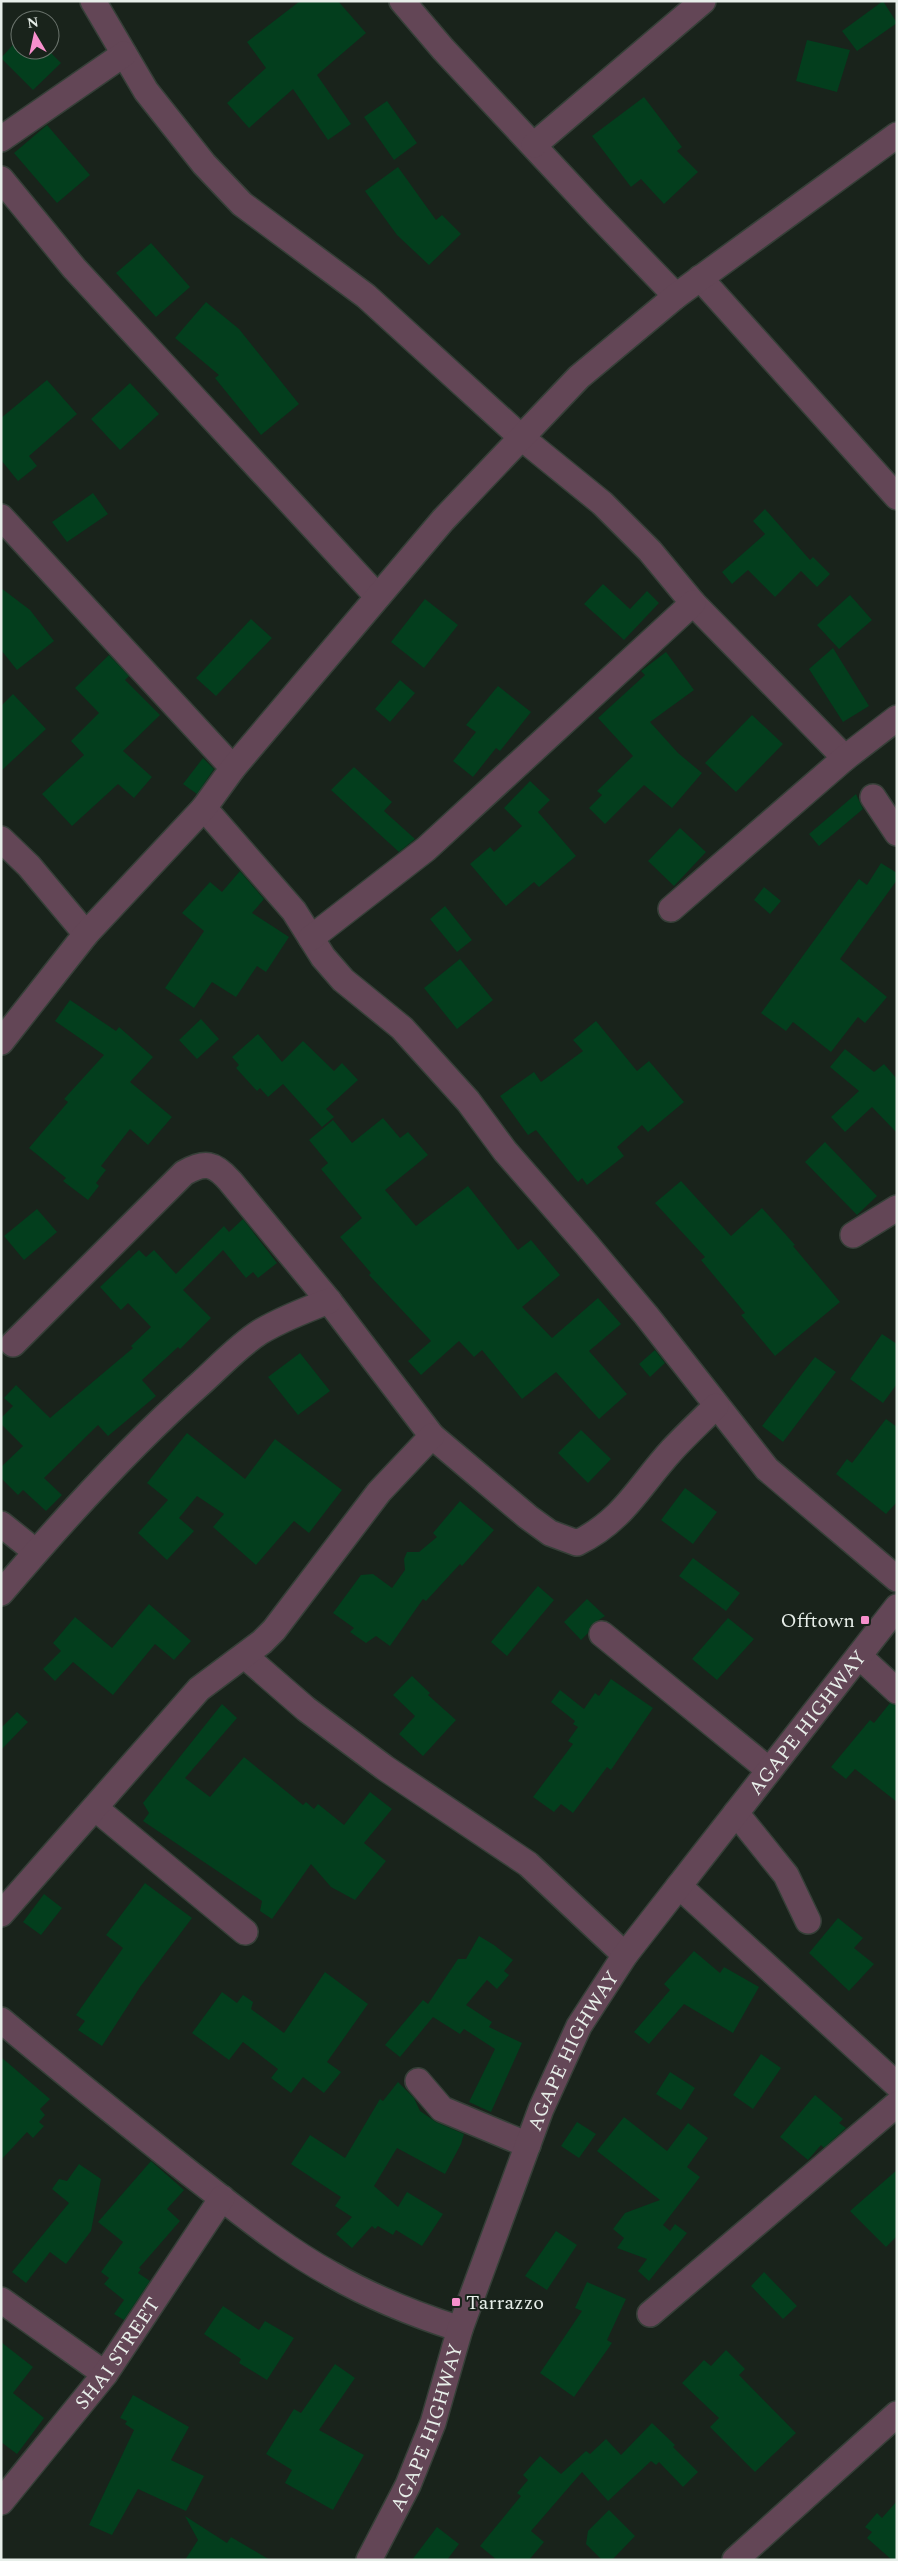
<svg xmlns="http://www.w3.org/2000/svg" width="898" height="2561" viewBox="0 0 898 2561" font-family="Spectral,serif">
<rect width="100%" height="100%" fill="#19231b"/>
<path fill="#033e1d" d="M300,1H338L366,33L317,75L351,124L328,140L293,89L249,128L227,103L266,68L247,42Z
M883,1L897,23L857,51L842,31Z
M20,37V50H48L61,63L33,90L1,58Z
M807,40L850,50L837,92L796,81Z
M644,97L682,147L677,151L698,172L664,204L641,179L631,187L592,136Z
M387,101L417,143L394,160L364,117Z
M47,125L90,175L57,203L14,153Z
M398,167L436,220L442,215L461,234L429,265L397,235L365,191Z
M151,243L190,287L156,317L116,273Z
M206,302L239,329L299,404L261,435L215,378L219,375L175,338Z
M47,380L77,414L29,456L37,466L18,481L1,460V418Z
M130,383L159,414L120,450L91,419Z
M93,493L108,514L67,542L52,522Z
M765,509L810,560L813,557L830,574L817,587L801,571L775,597L748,570L732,584L722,572L765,534L753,521Z
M603,584L630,609L647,591L659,603L624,640L584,604Z
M1,588L30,610L54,641L17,670L1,650Z
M850,595L872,620L839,649L817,625Z
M425,599L458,625L424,668L391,642Z
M251,619L272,638L216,696L196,678Z
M833,648L869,706L843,722L809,669Z
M666,652L694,690L650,722L678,753L702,773L672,808L644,785L605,824L589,808L602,795L597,791L633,756L598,718L645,675L641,671Z
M109,655L129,676L125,680L160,715L123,751L152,777L134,798L118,784L72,826L42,794L84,755L71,741L99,713L75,688Z
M400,680L415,693L390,722L375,709Z
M498,686L531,712L500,751L496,748L473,777L453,761L476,732L466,725Z
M13,694L46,729L1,771V706Z
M752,715L783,744L736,792L705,763Z
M203,758L214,769L197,794L183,784Z
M354,767L392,802L384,811L415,839L399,852L331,790Z
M530,781L550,800L538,812L576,856L539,887L534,882L506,906L470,864L490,847L494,852L522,826L504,808Z
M856,794L863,809L819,846L809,834Z
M680,828L706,852L674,886L648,861Z
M881,863L897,873V880L840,959L887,997L865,1023L858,1017L831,1052L793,1022L786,1031L761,1013L859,879L867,885Z
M240,871L264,899L252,913L289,937L266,972L257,966L236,997L212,982L194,1008L165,988L204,931L182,913L210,882L222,892Z
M764,887L781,901L770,914L754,900Z
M445,906L472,940L457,952L430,919Z
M460,959L493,1000L457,1029L424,988Z
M70,1000L116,1031L119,1027L153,1057L130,1082L172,1117L148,1145L130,1129L101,1166L106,1170L96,1183L99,1186L88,1200L63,1181L66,1178L29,1148L68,1102L64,1099L104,1055L55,1021Z
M201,1019L219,1039L197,1059L179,1040Z
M596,1021L637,1071L649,1061L684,1102L648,1132L642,1125L617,1147L624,1156L587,1185L582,1178L578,1182L536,1130L528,1135L500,1096L534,1072L541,1082L583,1051L573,1040Z
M258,1034L282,1062L303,1041L334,1071L342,1063L358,1080L326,1109L334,1117L322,1127L283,1084L268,1097L260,1088L257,1091L236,1068L239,1065L232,1057Z
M845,1049L874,1072L884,1064L897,1079V1133L872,1107L845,1132L831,1117L859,1091L830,1067Z
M383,1118L400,1138L408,1132L428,1155L385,1190L416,1226L468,1186L518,1250L531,1240L560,1275L522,1307L552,1338L598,1298L621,1324L589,1351L627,1394L599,1419L556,1372L522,1399L482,1350L474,1357L459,1341L421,1375L408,1361L431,1341L369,1275L371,1273L340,1237L362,1218L321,1169L328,1163L309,1140L333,1120L352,1143Z
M825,1142L877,1196L857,1215L805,1162Z
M681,1181L731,1236L762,1208L795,1245L793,1246L840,1302L775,1356L741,1315L745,1313L701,1260L705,1257L655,1203Z
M37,1209L57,1232L24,1260L4,1236Z
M243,1219L277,1263L258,1278L253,1272L246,1278L223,1250L183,1290L211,1318L180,1349L178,1347L142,1380L156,1396L108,1436L98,1425L44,1478L62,1495L46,1511L23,1490L18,1495L1,1478V1467L23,1446L1,1424V1418L13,1406L4,1398L16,1385L50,1418L133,1348L131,1346L151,1327L128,1303L121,1310L100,1287L139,1250L146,1257L154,1250L176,1274L224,1226L229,1232Z
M882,1334L897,1344V1384L883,1403L850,1379Z
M655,1350L665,1363L650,1377L639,1364Z
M300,1353L330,1391L298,1415L268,1377Z
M815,1357L836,1372L783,1442L762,1426Z
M886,1419L897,1427V1502L886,1514L836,1474L847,1459L852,1463Z
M581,1430L611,1459L588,1483L558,1453Z
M187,1433L245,1479L275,1439L342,1490L309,1533L294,1521L256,1565L213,1527L224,1514L197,1496L179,1518L194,1531L167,1560L138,1533L168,1500L147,1483Z
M685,1488L717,1512L693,1544L661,1520Z
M460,1501L494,1530L462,1566L460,1564L426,1601L423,1599L390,1646L376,1636L366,1643L350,1632L354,1628L333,1613L361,1575L373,1574L392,1588L405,1570L404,1559L407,1552H419L437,1537L433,1533Z
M693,1558L740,1593L726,1611L679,1576Z
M538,1586L554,1600L507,1656L491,1642Z
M587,1599L605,1616L591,1625L588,1633L581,1640L564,1622Z
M149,1604L191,1641L174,1660L155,1644L113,1695L73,1662L55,1681L43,1669L61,1651L53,1643L75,1617L112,1648Z
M728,1618L754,1639L717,1680L692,1659Z
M412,1676L430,1693L428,1695L456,1720L423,1756L399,1734L415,1716L393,1695Z
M611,1679L653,1708L611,1770L607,1767L573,1813L561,1804L554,1812L533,1797L573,1744L568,1741L578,1727L573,1724L575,1721L551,1702L560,1690L584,1709L595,1693L599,1696Z
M890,1703L897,1705V1802L855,1769L846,1779L831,1767L870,1720L874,1723Z
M222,1704L237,1718L185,1778L210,1797L244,1757L303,1805L306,1802L314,1809L318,1804L344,1825L370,1792L392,1809L364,1843L386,1861L355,1900L331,1887L311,1864L272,1919L260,1911L262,1901L143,1821L149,1813L143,1803Z
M17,1712L28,1722L1,1750V1728Z
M145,1883L192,1918L140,1987L102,2046L78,2030L85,2021L76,2015L123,1948L106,1935Z
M44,1894L62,1908L41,1935L23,1922Z
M838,1918L863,1938L854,1948L874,1964L849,1991L809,1953Z
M479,1936L494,1945L513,1960L504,1971L509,1975L497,1989L487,1980L466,2005L492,2022L489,2027L522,2043L491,2112L469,2102L495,2049L464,2029L460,2034L433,2017L400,2057L385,2045L423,2000L428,2004L458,1959H466Z
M694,1951L720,1973L724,1967L759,1987L733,2033L684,2004L649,2044L634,2032L670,1990L664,1984Z
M325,1972L368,2004L327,2062L341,2072L324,2093L303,2077L291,2093L271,2078L278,2069L243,2042L229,2060L192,2033L222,1992L237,2003L243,1995L253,2002L251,2009L284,2033Z
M761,2054L781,2068L753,2109L733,2095Z
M1,2057L50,2099L40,2109L45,2115L39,2122L44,2126L33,2138L27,2132L1,2160Z
M670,2072L695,2088L681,2110L656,2094Z
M398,2082L414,2098L420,2111L436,2122L464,2134L461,2144L445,2174L397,2148L374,2186L398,2207L407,2192L443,2214L422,2246L396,2230L393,2235L378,2226L375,2229L372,2226L352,2248L336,2234L352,2217L335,2206L341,2197L291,2164L310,2135L345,2158L380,2099L383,2101Z
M815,2095L843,2119L839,2123L846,2128L824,2148L821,2145L808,2160L780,2137Z
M624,2117L667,2151L688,2123L708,2138L687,2167L700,2177L663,2225L670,2231L675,2224L687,2233L649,2281L638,2271L647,2259L617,2248L624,2238L613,2229L625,2213L660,2200L597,2151Z
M577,2122L596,2134L579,2158L561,2146Z
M151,2161L184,2190L167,2209L180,2221L139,2268L141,2269L138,2273L150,2281L124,2320L114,2314L124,2300L104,2284L109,2278L101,2272L123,2242L98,2222Z
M79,2164L101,2179L91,2231L66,2264L50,2252L26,2283L12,2272L69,2203L52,2189L59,2179L67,2181Z
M897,2170V2236L886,2247L850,2211Z
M556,2231L577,2245L547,2290L525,2276Z
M764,2272L797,2306L783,2319L751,2286Z
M587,2282L626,2299L607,2340L612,2343L574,2397L540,2373L582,2311L575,2308Z
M223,2306L259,2330L265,2321L294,2338L267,2380L239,2363L241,2359L204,2334Z
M1,2342L33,2367L13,2393L44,2418L17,2454L1,2442Z
M726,2350L745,2369L739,2375L796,2433L755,2472L710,2427L719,2418L682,2383L704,2360L711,2366Z
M335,2364L355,2378L319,2430L364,2455L333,2510L285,2483L292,2470L266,2454L294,2409L301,2413Z
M133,2395L189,2427L171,2460L204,2476L186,2511L138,2489L112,2535L89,2525L134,2430L125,2424L127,2421L120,2418Z
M652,2423L675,2445L673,2447L698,2472L683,2487L659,2462L656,2465L651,2461L608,2501L582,2472L531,2531L544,2542L529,2560H497L480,2546L521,2496L517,2493L528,2480L523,2475L540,2456L561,2474L586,2451L590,2454L606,2439L621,2455Z
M897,2501V2560H892L867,2538L872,2532L865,2527L877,2513L882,2518Z
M609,2510L635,2536L612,2560H602L586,2544L588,2531Z
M185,2516L227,2543L231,2537L270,2560H185L198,2540Z
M437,2527L459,2544L447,2560H412Z"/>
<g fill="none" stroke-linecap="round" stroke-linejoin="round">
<defs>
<g id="minor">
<path d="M93,1L146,91L204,164L242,204L366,296L522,438L602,503L650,551L693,603L845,758"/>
<path d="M402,1L443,49L597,214L676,296"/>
<path d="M1,139L124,54"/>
<path d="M534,145L703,1"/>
<path d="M1,179L74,268L377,596"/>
<path d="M700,278L897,497"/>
<path d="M1,517L233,768"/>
<path d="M873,797L897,833"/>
<path d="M204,808L294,911L323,957L343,980L402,1028L468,1101L505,1151L587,1245L646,1315L767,1469L897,1579"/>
<path d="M1,839L29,866L86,934"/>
<path d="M671,909L845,758L897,718"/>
<path d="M311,938L426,849L693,603"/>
<path d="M1,1042L86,934L204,808L233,768L443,520L579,377L676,296L897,135"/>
<path d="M853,1235L897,1208"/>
<path d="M13,1344L184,1173C205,1161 214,1163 230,1181L329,1301L432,1436L528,1517L550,1533L577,1543C623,1521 639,1486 672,1450C686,1435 701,1421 716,1406"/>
<path d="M1,1524L36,1552"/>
<path d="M1,1593C63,1520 128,1448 200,1384C219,1367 238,1346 260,1332C282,1319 305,1310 329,1301"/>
<path d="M602,1634L769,1770"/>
<path d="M245,1656L306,1709L385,1768L528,1864L625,1955"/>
<path d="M859,1656L897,1691"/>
<path d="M95,1808L245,1932"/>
<path d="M736,1813L786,1875L808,1921"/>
<path d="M679,1886L897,2085"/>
<path d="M1,1914L199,1689L262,1642L274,1630L379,1492L432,1436"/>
<path d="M1,2020C64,2073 128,2124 192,2175C236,2209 283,2248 331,2274C371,2297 416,2315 460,2329"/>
<path d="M418,2081L442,2109L528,2145"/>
<path d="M1,2300L105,2374"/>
<path d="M650,2314L897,2104"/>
<path id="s1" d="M1,2502L105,2374L222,2198"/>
<path id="s2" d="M369,2560L408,2485L433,2423L460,2329L541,2109L579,2026L625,1955L897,1607"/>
<path d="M735,2560L897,2414"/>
</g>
</defs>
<use href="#minor" stroke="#363f38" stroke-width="28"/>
<use href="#minor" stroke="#634656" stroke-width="25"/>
</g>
<g fill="#f790cd" stroke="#19231b" stroke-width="2">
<rect x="860" y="1615" width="10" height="10" rx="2.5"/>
<rect x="451" y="2297" width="10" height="10" rx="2.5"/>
</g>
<g text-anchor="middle" stroke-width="4" stroke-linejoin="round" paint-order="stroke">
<g font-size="20" fill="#e7eee9" stroke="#19231b" text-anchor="end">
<text x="855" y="1627">Offtown</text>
<text x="466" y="2309" text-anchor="start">Tarrazzo</text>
</g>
<g font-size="20" fill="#e7eee9" stroke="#19231b">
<text dy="7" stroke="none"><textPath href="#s2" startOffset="955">AGAPE HIGHWAY</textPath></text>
<text dy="7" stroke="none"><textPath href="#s2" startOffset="550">AGAPE HIGHWAY</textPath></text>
<text dy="7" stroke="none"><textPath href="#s1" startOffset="189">SHAI STREET</textPath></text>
<text dy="7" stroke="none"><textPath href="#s2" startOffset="145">AGAPE HIGHWAY</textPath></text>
</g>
</g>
<rect width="898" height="2561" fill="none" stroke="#e7eee9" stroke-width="5"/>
<g transform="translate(35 35) rotate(351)"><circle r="24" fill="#19231b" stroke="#6b746d"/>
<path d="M0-4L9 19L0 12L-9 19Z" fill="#f790cd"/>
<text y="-8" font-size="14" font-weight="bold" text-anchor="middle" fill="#e7eee9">N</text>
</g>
</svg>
